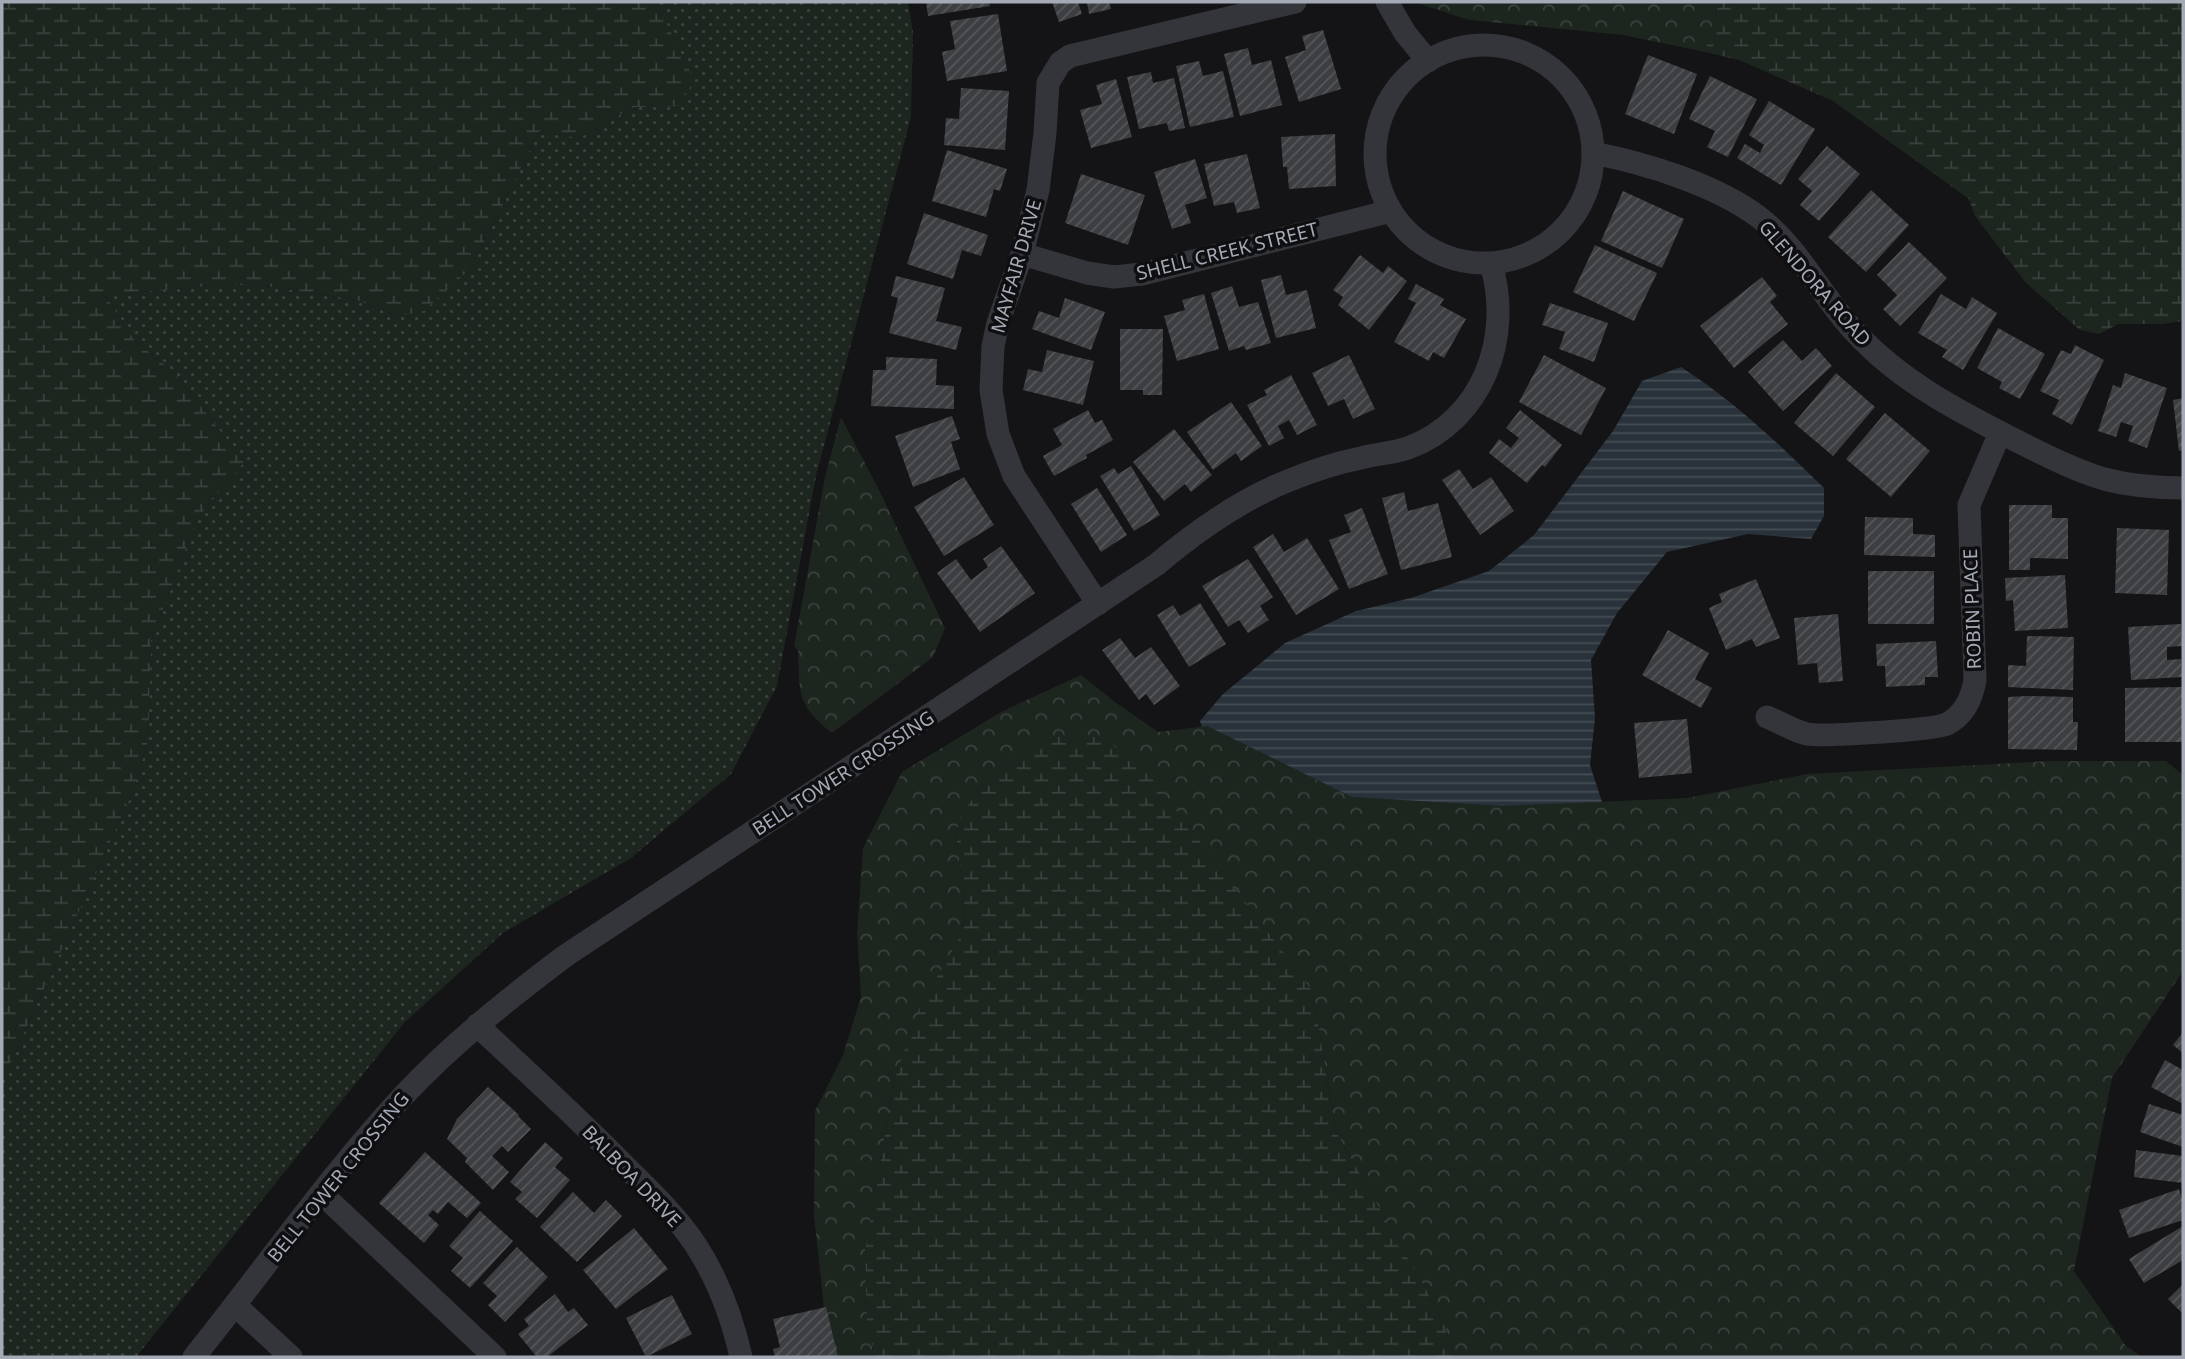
<svg xmlns="http://www.w3.org/2000/svg" width="2185" height="1359" viewBox="0 0 2185 1359" font-family="'Noto Sans',sans-serif">
<defs>
<pattern id="grass-dots" width="8" height="8" patternUnits="userSpaceOnUse" patternTransform="scale(1.75)"><rect width="8" height="8" fill="#1d251f"/><path d="M2 2h.1M6 6h.1" fill="none" stroke="#3b423d" stroke-width="1.8" stroke-linecap="round"/></pattern>
<pattern id="forest-crowns" width="20" height="18" patternUnits="userSpaceOnUse" patternTransform="scale(1.75)"><rect width="20" height="18" fill="#1d251f"/><path d="M2 6a3 3 0 1 1 6 0M12 15a3 3 0 1 1 6 0" fill="none" stroke="#3b423d"/></pattern>
<pattern id="wetland-marsh" width="20" height="14" patternUnits="userSpaceOnUse" patternTransform="scale(1.75)"><rect width="20" height="14" fill="#1d251f"/><path d="M1 5h8M5 5V1M11 12h8M15 12V8" fill="none" stroke="#3b423d"/></pattern>
<pattern id="water-rules" width="6" height="5" patternUnits="userSpaceOnUse" patternTransform="scale(1.75)"><rect width="6" height="5" fill="#29323a"/><path d="M0 2.5h6" fill="none" stroke="#454d54"/></pattern>
<pattern id="building-hatch" width="6" height="6" patternUnits="userSpaceOnUse" patternTransform="scale(1.75)"><rect width="6" height="6" fill="#3d3e42"/><path d="M-1 1l2-2M0 6l6-6M5 7l2-2" fill="none" stroke="#56575b"/></pattern>
</defs>
<rect width="100%" height="100%" fill="#141315"/>
<path fill="url(#grass-dots)" d="M650,2H908L913,32L911,117L816,476L777,686L731,774L631,858L503,933L405,1022L136,1357H2V1082L133,791L148,741L151,641L197,519L244,462L175,373L134,340L105,295L246,283L357,300L397,316L471,268L539,131L579,138L634,107L665,20Z"/>
<path fill="url(#forest-crowns)" d="M1414,2H1719L1705,52L1623,35L1469,20Z
M841,417L880,492L945,628L933,657L832,733C796,704 800,693 798,650L794,646L825,477Z
M1081,675L1115,702L1158,732L1207,726L1352,797L1502,806L1687,798L1807,774L2051,761H2166L2183,775V971L2112,1078L2074,1271L2126,1346L2142,1357H1454L1443,1320L1335,1130L1313,992L1005,761L980,788L960,817L956,835L964,895L963,931L944,967L895,1078L865,1252L867,1320L874,1357H833L828,1345L814,1216L815,1111L843,1055L861,997L857,932L863,848L902,772L1001,712Z"/>
<path fill="url(#wetland-marsh)" d="M2,2H650L665,20L694,80L680,106L634,107L579,138L539,131L471,268L424,311L397,316L357,300L246,283L105,295L134,340L175,373L244,462L197,519L151,641L148,741L133,791L2,1082Z
M1719,2H2183V321L2163,324H2118L2099,334L2080,330L2026,283L1975,216L1969,199L1833,101L1739,60L1705,52Z
M1075,733L1107,740L1152,778L1313,992L1335,1130L1443,1320L1454,1357H874L867,1320L865,1252L895,1078L919,1009L963,931L964,895L956,835L960,817L980,788L1005,761L1043,741Z"/>
<path fill="url(#water-rules)" d="M1681,367C1735,402 1778,443 1824,488V516L1811,539L1748,534L1667,552L1617,613L1591,660L1595,718L1590,765L1602,802L1502,806L1352,797L1207,726L1202,727L1200,721L1223,694L1285,643L1356,611L1411,598L1489,571L1534,535L1613,431L1642,381Z"/>
<path fill="url(#building-hatch)" d="M926,2H989L990,6L928,16Z
M1052,2H1078L1082,14L1059,22Z
M1087,2H1109L1111,9L1089,14Z
M998,14L1007,71L947,81L942,52L955,49L950,21Z
M1323,30L1341,89L1299,102L1285,57L1306,50L1302,36Z
M1248,48L1252,65L1271,60L1282,105L1240,116L1224,54Z
M1648,55L1697,74L1674,134L1625,114Z
M1199,61L1203,76L1223,71L1234,117L1190,127L1176,66Z
M1151,72L1153,83L1174,78L1185,128L1169,131L1167,123L1139,129L1127,77Z
M1710,76L1757,99L1728,157L1707,147L1715,131L1689,119Z
M1116,79L1132,137L1091,148L1080,110L1102,104L1096,85Z
M961,88L1009,91L1005,150L944,145L946,118L959,119Z
M1769,101L1815,129L1781,185L1737,158L1745,144L1760,153L1764,145L1749,135Z
M1335,134L1336,186L1289,189L1287,167H1283L1281,137Z
M1827,146L1860,174L1819,221L1800,205L1812,191L1798,179Z
M947,150L1007,169L1000,191L994,189L986,217L932,201Z
M1247,154L1260,208L1237,213L1234,202L1214,206L1204,164Z
M1195,159L1207,198L1185,205L1191,223L1172,229L1154,172Z
M1081,174L1145,195L1128,245L1065,223Z
M1871,190L1909,225L1866,272L1828,237Z
M1623,191L1684,219L1662,268L1601,241Z
M924,213L988,235L981,256L962,250L953,279L907,264Z
M1909,242L1947,278L1900,326L1883,309L1897,295L1877,275Z
M1595,245L1657,273L1634,321L1573,292Z
M1360,255L1383,273L1388,266L1407,281L1369,330L1338,305L1343,297L1333,290Z
M1281,275L1286,295L1307,290L1316,328L1276,338L1261,280Z
M896,276L945,288L936,321L962,327L956,350L889,333L898,298L891,296Z
M1762,277L1777,296L1770,302L1788,324L1734,368L1700,326Z
M1416,284L1444,299L1440,305L1466,319L1444,358L1433,352L1429,361L1394,342L1416,303L1408,299Z
M1232,286L1239,307L1258,302L1271,343L1246,350L1244,346L1229,351L1211,293Z
M1204,294L1219,349L1177,361L1164,316L1185,310L1182,300Z
M1941,294L1966,309L1972,297L1997,313L1963,370L1942,357L1947,350L1918,333Z
M1065,298L1105,312L1091,350L1032,329L1039,311L1059,318Z
M1550,303L1608,323L1594,362L1559,349L1565,332L1542,325Z
M1998,328L2045,354L2020,399L1999,388L2002,382L1977,368Z
M1120,329H1163L1162,395H1143V390H1120Z
M1783,340L1802,361L1816,348L1832,366L1783,411L1748,372Z
M2075,345L2104,360L2072,425L2052,414L2059,400L2040,391L2061,350L2071,354Z
M1047,350L1094,361L1083,405L1023,390L1028,369L1042,372Z
M1349,355L1375,409L1353,419L1344,399L1328,406L1312,373Z
M1544,355L1606,388L1581,435L1519,402Z
M886,357L937,359L936,385L954,386V409L871,406L873,370H886Z
M1836,373L1875,407L1833,456L1794,423Z
M2125,373L2167,388L2147,448L2128,441L2133,426L2121,422L2116,437L2098,431L2113,385L2121,388Z
M1291,375L1317,425L1297,435L1289,420L1278,426L1284,438L1269,446L1247,405L1267,395L1264,390Z
M2183,398V450L2179,451L2173,400Z
M1231,402L1262,446L1241,461L1236,453L1213,470L1187,432Z
M1088,410L1095,423L1102,420L1113,440L1086,455L1087,458L1054,476L1043,456L1062,445L1053,429Z
M1520,410L1562,445L1545,467L1542,465L1527,483L1489,453L1499,439L1511,448L1519,438L1506,428Z
M1885,413L1930,451L1891,497L1846,459Z
M952,416L960,439L951,442L960,469L913,487L895,436Z
M1174,429L1212,475L1191,492L1185,484L1164,501L1133,462Z
M1131,466L1160,515L1134,531L1100,476L1114,468L1118,474Z
M1459,469L1473,489L1491,477L1514,511L1480,535L1442,480Z
M964,477L994,525L944,556L914,507Z
M1097,488L1127,535L1101,552L1071,504Z
M1404,492L1408,511L1438,503L1452,557L1401,570L1382,498Z
M2009,505H2052V518H2068V559L2030,558V570H2009Z
M1362,508L1388,574L1349,589L1329,540L1351,532L1344,515Z
M1865,517L1913,518V534L1935,535V557L1864,555Z
M2117,528L2169,530L2167,595L2115,593Z
M1273,534L1284,552L1307,538L1339,589L1296,615L1253,547Z
M1001,546L1035,593L980,632L937,573L956,559L971,580L988,567L983,559Z
M1248,559L1273,597L1260,606L1269,620L1248,633L1239,620L1228,627L1202,586Z
M1868,571H1934V624H1868Z
M2065,575L2068,628L2015,631L2013,600L2006,601L2005,578Z
M1756,579L1780,638L1756,647L1752,639L1726,650L1709,608L1722,602L1719,594Z
M1200,603L1226,644L1189,667L1157,615L1173,605L1180,616Z
M1838,614L1843,681L1819,683L1817,663L1798,665L1794,618Z
M2181,624L2182,646L2167,647V660L2181,659L2182,677L2131,680L2128,627Z
M1668,630L1709,653L1695,679L1712,688L1701,708L1642,675Z
M2027,636L2074,637L2073,690L2008,687V665L2026,666Z
M1120,638L1135,658L1151,647L1180,686L1154,705L1146,694L1139,700L1102,650Z
M1936,641L1938,677H1925V685L1886,687L1885,666H1877L1876,644Z
M2183,687V742H2125V688Z
M2027,696L2073,697V722H2078L2077,750L2008,749V697Z
M1687,719L1692,773L1639,778L1634,723Z
M2183,1032V1053L2173,1045Z
M2165,1060L2183,1070V1104L2151,1087Z
M488,1087L519,1115L518,1116L531,1129L508,1152L502,1146L492,1156L509,1172L493,1190L465,1162L467,1158L447,1139L457,1119Z
M2149,1104L2183,1115V1147L2140,1132Z
M545,1142L563,1158L555,1167L570,1180L537,1218L515,1199L522,1192L510,1182Z
M2136,1150L2183,1156V1183L2134,1177Z
M425,1152L481,1203L467,1218L448,1202L438,1214L433,1210L428,1215L439,1225L424,1243L379,1203Z
M2179,1189L2183,1202V1220L2129,1238L2119,1210Z
M573,1192L594,1213L606,1200L622,1216L577,1262L540,1227Z
M480,1211L513,1241L470,1288L451,1271L463,1258L449,1246Z
M2183,1226V1260L2144,1283L2129,1259Z
M634,1228L668,1269L616,1309L583,1270Z
M517,1247L548,1277L505,1322L488,1305L497,1296L483,1283Z
M2183,1284V1314L2168,1299Z
M555,1294L568,1312L574,1308L588,1325L547,1357H537L518,1334L529,1326L524,1319Z
M672,1295L692,1334L646,1357L626,1318Z
M826,1307L838,1357H775L773,1349L780,1347L773,1319Z"/>
<g fill="none" stroke-linecap="round" stroke-linejoin="round">
<path stroke="#34353b" stroke-width="23" d="M1387,2L1405,33L1428,61
M1375 154a109 109 0 1 1 218 0a109 109 0 1 1-218 0Z
M1593,153C1645,163 1717,185 1760,218C1799,248 1821,296 1855,332C1900,381 1958,411 2017,441C2045,455 2074,470 2104,479C2131,486 2156,488 2183,488
M1022,254L1087,273L1114,277L1142,274L1391,211
M1098,604L1014,476L998,434L991,390L993,346L998,323L1022,254L1038,190L1045,133L1048,83L1060,63L1070,56L1295,2
M1767,717C1780,722 1793,731 1807,734C1822,737 1934,730 1947,724C1964,715 1972,698 1975,680L1969,505L2000,433
M477,1025C526,1071 577,1117 624,1165C649,1190 675,1214 695,1244C718,1279 732,1317 741,1357
M322,1194L495,1357
M236,1306L291,1357
M194,1357C264,1270 328,1177 404,1095C453,1043 508,999 565,956L1156,565C1195,532 1237,502 1285,482C1309,472 1335,463 1361,458C1376,454 1393,453 1408,448C1483,420 1513,337 1491,264"/>
</g>
<g text-anchor="middle" stroke-width="7" stroke-linejoin="round" paint-order="stroke">
<g font-size="19" fill="#a4aab6" stroke="#0f0e10">
<text transform="translate(1227 251) rotate(-14)" y="7">SHELL CREEK STREET</text>
<text transform="translate(1016 266) rotate(-74)" y="7">MAYFAIR DRIVE</text>
<text transform="translate(1815 283) rotate(49)" y="7">GLENDORA ROAD</text>
<text transform="translate(1972 609) rotate(-92)" y="7">ROBIN PLACE</text>
<text transform="translate(843 773) rotate(-33)" y="7">BELL TOWER CROSSING</text>
<text transform="translate(632 1176) rotate(46)" y="7">BALBOA DRIVE</text>
<text transform="translate(338 1177) rotate(-51)" y="7">BELL TOWER CROSSING</text>
</g>
</g>
<rect width="2185" height="1359" fill="none" stroke="#a4aab6" stroke-width="7"/>
</svg>
